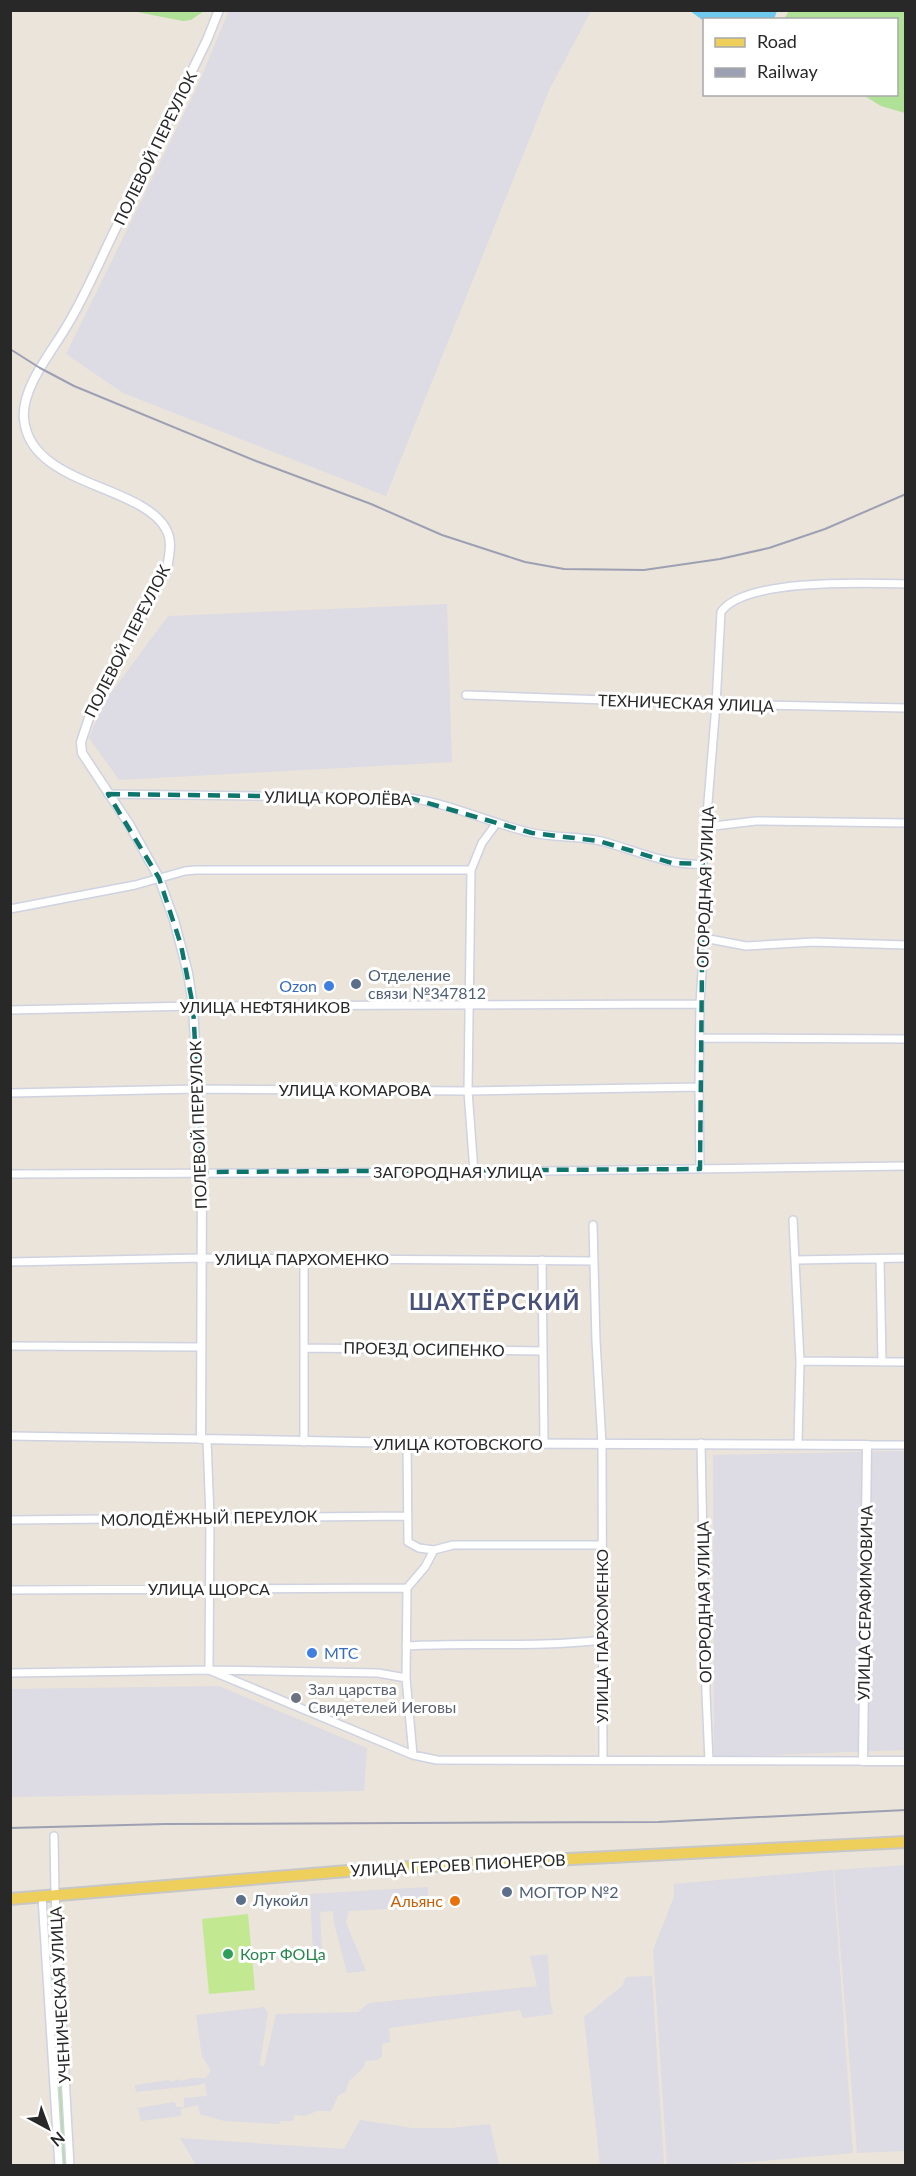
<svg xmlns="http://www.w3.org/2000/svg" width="916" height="2176" viewBox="0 0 916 2176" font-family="Lato,sans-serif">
<rect width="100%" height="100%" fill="#ebe4da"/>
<path fill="#dddbe3" d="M229,10L591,11L550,88L386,496L123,393L66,354L198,85Z
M447,604L452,762L119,780L89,738L105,701L168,616Z
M905,1451V1750L714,1757L713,1455Z
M219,1686L367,1748L364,1791L11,1797V1689Z
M905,1865V2151L857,2153L834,1870Z
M833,1870L853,2153L716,2165H667L653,1950L674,1897V1884Z
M428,1887V1902H419V1907L349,1911L346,1922L366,1971L347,1973L334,1923L333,1911L320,1912L322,1952L313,1953L310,1894Z
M548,1954L550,2000L553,2014L523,2018L520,2010L389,2028L390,2042L382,2044V2056L377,2060L365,2061L364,2067L349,2081L346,2091L338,2096L331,2111H317L305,2116L294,2115L293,2121H280L279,2124L224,2121L200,2114L198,2105L181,2109V2116L141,2121L138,2108L174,2102L177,2107H184V2098L207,2096L205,2083L200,2085L136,2092L135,2085L169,2080L171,2082L179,2079L180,2081L192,2078H206L211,2071L202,2056L196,2015L264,2007L268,2013L260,2063L258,2065L264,2066L276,2014L358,2012L369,2003L537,1986L530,1956Z
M652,1976L664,2165H600L584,2017L622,1986L626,1977Z
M360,2120L412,2128H451L490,2124L499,2165H196L180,2138L344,2149Z"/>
<path fill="#afe196" d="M132,11H204L191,20L183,21Z
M789,11H905V113L881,106L863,95L896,94V20L784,19Z
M48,1914H51L66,2165H60Z"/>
<path fill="#c2e992" d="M248,1914L255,1990L209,1994L202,1919Z"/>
<path fill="#6dc9ed" d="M690,11H777L774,19L704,20V21Z"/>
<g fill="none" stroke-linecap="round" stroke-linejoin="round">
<defs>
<path id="minor" d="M466,695L716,704L906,708
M108,794L410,798C451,804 488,822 528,832C552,838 577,836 601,841C635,850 667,866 703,864
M705,827L756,821L906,823
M10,909L135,885L185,871L195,870H471
M704,938L746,946L814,942L906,945
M10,1010L193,1006L700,1004
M700,1038L906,1039
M10,1093L197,1089L468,1091L699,1087
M700,1169L699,1087L700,1004L705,923L703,864L716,704L721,612C744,578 866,583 906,584
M474,1172L468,1091L471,870L482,843L496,824
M10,1174L474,1172L906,1166
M793,1220L800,1361L798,1444
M593,1225L596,1341L602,1444L603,1759
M304,1259V1442
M880,1259L882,1362
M542,1260L544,1444
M796,1260L906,1258
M10,1262L201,1258L594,1261
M10,1346L201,1347
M304,1348L543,1351
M800,1361L906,1362
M10,1436L201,1439
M207,1440L210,1517L209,1670L378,1673L406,1678
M407,1443L408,1542L419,1548L434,1550L425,1567L407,1588L406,1678L413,1755
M701,1443L706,1693L709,1761
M867,1445H906
M10,1520L407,1516
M434,1550L453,1545H601
M10,1590L407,1588
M406,1646C471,1642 536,1648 601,1640
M10,1673L209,1670L413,1755L437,1760L863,1761
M54,1836L55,1895L70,2166
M42,1897L59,2166"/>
<path id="tertiary" d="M219,10L207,40C175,105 144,171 112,236C97,267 83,300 65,329C50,354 21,389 24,419C30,486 141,484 166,529C173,542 169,555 167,569L92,709L81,742L82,753L129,824L159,878L174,920L188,973L193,1006L202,1172L201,1439L407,1443L867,1445L863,1761H906"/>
<path id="primary" d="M10,1899L372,1869L906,1842"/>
</defs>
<use href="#minor" stroke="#cfd2e1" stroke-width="10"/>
<use href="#tertiary" stroke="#cfd2e1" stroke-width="11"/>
<use href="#primary" stroke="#c7c7c7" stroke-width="14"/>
<use href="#minor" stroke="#fff" stroke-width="7"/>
<use href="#tertiary" stroke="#fff" stroke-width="8"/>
<use href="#primary" stroke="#efcf5b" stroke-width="10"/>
<path stroke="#9da0b3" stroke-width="2" d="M10,349L40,368L74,386L256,461L371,504L442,535L525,562L564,569L644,570L720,559L769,548L825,529L906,494
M10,1828L165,1824L658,1822L906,1810"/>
</g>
<path fill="none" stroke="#0f766e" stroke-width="4.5" stroke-dasharray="12 8" stroke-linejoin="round" d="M108,794L410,798L532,833L599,841L672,863L703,864L700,1169L202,1172L193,1006L181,945L159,878Z"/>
<g fill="#5c6f8a" stroke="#fff" stroke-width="2">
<circle cx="356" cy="984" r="6"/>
<circle cx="507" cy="1892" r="6"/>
<circle cx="241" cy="1900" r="6"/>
</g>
<g fill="#3f7fe0" stroke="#fff" stroke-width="2">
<circle cx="329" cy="986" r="6"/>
<circle cx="312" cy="1653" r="6"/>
</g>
<circle fill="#6b7280" stroke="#fff" stroke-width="2" cx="296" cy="1698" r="6"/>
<circle fill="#e8710a" stroke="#fff" stroke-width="2" cx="455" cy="1901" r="6"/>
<circle fill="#2e9e5b" stroke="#fff" stroke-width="2" cx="228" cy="1954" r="6"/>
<g text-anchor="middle" stroke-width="6" stroke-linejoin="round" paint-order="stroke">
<g font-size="16" fill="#282828" stroke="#fff">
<text transform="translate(155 148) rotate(-64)" y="6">ПОЛЕВОЙ ПЕРЕУЛОК</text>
<text transform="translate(127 641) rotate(-63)" y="6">ПОЛЕВОЙ ПЕРЕУЛОК</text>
<text transform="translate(686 703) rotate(2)" y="6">ТЕХНИЧЕСКАЯ УЛИЦА</text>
<text transform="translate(338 798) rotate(1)" y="6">УЛИЦА КОРОЛЁВА</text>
<text transform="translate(705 887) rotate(-88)" y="6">ОГОРОДНАЯ УЛИЦА</text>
<text x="265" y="1013">УЛИЦА НЕФТЯНИКОВ</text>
<text x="355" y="1096">УЛИЦА КОМАРОВА</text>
<text transform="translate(198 1125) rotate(-92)" y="6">ПОЛЕВОЙ ПЕРЕУЛОК</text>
<text x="458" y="1178">ЗАГОРОДНАЯ УЛИЦА</text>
<text x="302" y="1265">УЛИЦА ПАРХОМЕНКО</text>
<text transform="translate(424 1349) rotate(1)" y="6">ПРОЕЗД ОСИПЕНКО</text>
<text x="458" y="1450">УЛИЦА КОТОВСКОГО</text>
<text transform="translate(209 1518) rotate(-1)" y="6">МОЛОДЁЖНЫЙ ПЕРЕУЛОК</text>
<text x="209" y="1595">УЛИЦА ЩОРСА</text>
<text transform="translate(704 1602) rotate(-91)" y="6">ОГОРОДНАЯ УЛИЦА</text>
<text transform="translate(865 1603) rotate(-89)" y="6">УЛИЦА СЕРАФИМОВИЧА</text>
<text transform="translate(602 1636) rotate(-90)" y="6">УЛИЦА ПАРХОМЕНКО</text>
<text transform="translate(458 1865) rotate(-3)" y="6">УЛИЦА ГЕРОЕВ ПИОНЕРОВ</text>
<text transform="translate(60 1995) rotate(-93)" y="6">УЧЕНИЧЕСКАЯ УЛИЦА</text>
</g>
<g font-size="16" fill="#4e5e75" stroke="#fff" text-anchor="start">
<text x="368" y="981">Отделение<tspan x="368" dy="18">связи №347812</tspan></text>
<text x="519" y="1898">МОГТОР №2</text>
<text x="253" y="1906">Лукойл</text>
</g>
<g font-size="16" fill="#366cbe" stroke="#fff" text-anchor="end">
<text x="317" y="992">Ozon</text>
<text x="324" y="1659" text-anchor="start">МТС</text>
</g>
<g font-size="16" fill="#5b616d" stroke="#fff" text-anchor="start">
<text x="308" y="1695">Зал царства<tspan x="308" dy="18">Свидетелей Иеговы</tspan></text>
</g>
<g font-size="16" fill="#c56008" stroke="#fff" text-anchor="end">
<text x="443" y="1907">Альянс</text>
</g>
<g font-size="16" fill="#27864d" stroke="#fff" text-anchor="start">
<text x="240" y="1960">Корт ФОЦа</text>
</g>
<g font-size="22" font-weight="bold" letter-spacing="1.5" fill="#495178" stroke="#fff">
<text x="495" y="1310">ШАХТЁРСКИЙ</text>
</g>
</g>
<rect width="916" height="2176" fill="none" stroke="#282828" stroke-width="24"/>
<rect x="703" y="18" width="195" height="78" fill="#ffffff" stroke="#a9a9a9" stroke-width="1.5"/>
<rect x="715" y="38" width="30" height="9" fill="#efcf5b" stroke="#a9a9a9" stroke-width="1.5"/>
<text x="757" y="48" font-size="18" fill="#282828">Road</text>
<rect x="715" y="68" width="30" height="9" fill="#9da0b3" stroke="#a9a9a9" stroke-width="1.5"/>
<text x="757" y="78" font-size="18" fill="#282828">Railway</text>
<g transform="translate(48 2128) rotate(139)" stroke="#ffffff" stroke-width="4.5" paint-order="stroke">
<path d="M0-4.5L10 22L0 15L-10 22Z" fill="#282828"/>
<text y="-9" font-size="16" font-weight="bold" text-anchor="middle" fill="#282828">N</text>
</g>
</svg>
